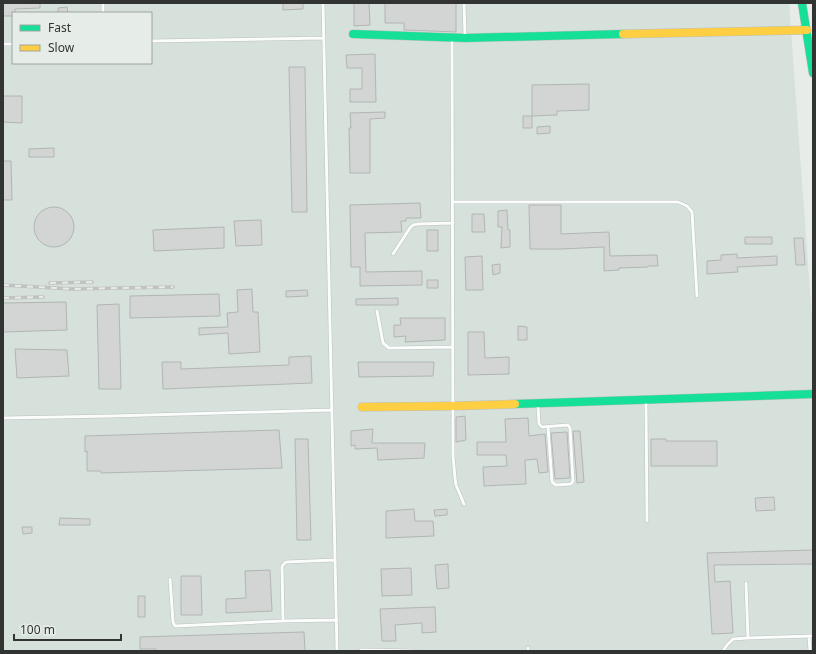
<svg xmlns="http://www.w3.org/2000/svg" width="816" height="654" viewBox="0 0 816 654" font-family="'Noto Sans',sans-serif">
<rect width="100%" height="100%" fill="#e7ece9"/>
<path fill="#d6e1db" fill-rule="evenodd" d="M3,3H789L813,334V651H3ZM13,13H151V63H13Z"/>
<path fill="#d2d5d3" stroke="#b2b6b3" d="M3,3H40V8L15,9V13H13V16H3Z
M283,3H303V9L283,10Z
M354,3H369L370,25L354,26Z
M385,3H456V32L404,30V23H385Z
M67,7L68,13H58V8Z
M375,54L376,102H350V89H362V68H347L346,55Z
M289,67H305L307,212H292Z
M589,84V110L557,111V115L532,116V85Z
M3,96H22V123L3,122Z
M385,112V118L370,119V173H350L349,128H351L350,113Z
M523,116H532V128H523Z
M550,126V133L537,134V127Z
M54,148V157H29V149Z
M3,161H11L12,200H3Z
M420,203L421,218H406V221H401L402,232L365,233L366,272L422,271V285L360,286V267H351L350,205Z
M529,205H561V234L609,232L610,256L657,255L658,266H648V267L619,268V270L604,271V247L561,249H530Z
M34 227a20 20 0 1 1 40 0a20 20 0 1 1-40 0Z
M498,211L507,210L508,230H510V247L501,248L502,227H498Z
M472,214H484L485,232H472Z
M261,220L262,245L236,246L234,221Z
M224,227V248L154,251L153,230Z
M427,230H438V251H427Z
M745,237H772V244H745Z
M794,238H803L805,265H796Z
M737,254V258L777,256V265L737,267L738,272L707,274V261L721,260V255Z
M482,256L483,290H466L465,257Z
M500,264V273L493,275L492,265Z
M427,280H438V288H427Z
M252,289L253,312H258L260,352L229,354L228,333L199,335V328L228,327L227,313L238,312L237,290Z
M307,290L308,296L286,297V291Z
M219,294L220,316L130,318V296Z
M398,298V305H356V299Z
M66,302L67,330L3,332V303Z
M119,304L121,389H99L97,305Z
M400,318H445V340L405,342L406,336L394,337V325H401Z
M518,326L527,327V340H518Z
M468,332H484L485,358L509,357V374L468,375Z
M15,349L67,350L69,376L17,378Z
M311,356L312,383L163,389L162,362H181V369L289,365V357Z
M358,362H434L433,376L359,377Z
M465,416L466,440L456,442V417Z
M528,418L529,436L545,434L548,472L539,473L537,459L525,460L526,484L484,486L483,467L507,466L506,455H477V442H506L505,419Z
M373,429L372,443H425L424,458L378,460L377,448L355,449V445L351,446V431Z
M279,430L282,468L101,473V471H87V451L85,452V436Z
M573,431H580L584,482L577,483Z
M567,432L570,478L555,479L551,433Z
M295,439H308L311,540H297Z
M651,439H666V441H717V466H651Z
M774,497L775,510L756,511L755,498Z
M414,509L415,521H433L434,536L386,538V511Z
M447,509V515L435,516L434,510Z
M60,518L90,519V525H59Z
M22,527H32V533L23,534Z
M813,550V564L714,565L715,582L730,581L733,633L712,634L707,553Z
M448,564L449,588L437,589L435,565Z
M411,568L412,595L382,596L381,569Z
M270,570L272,611L226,613V599L246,598L245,571Z
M181,576H201L202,615H181Z
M138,596H145V617H138Z
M435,607L436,632L422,633V623L395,625L396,641H382L380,609Z
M304,632L305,651H156V649H140V637Z"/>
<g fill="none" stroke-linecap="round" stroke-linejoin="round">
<defs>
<path id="lane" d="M103,3V13
M323,3L337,651
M464,3L465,37
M452,38L453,456L455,478L456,485L464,504
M151,41L324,38
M3,44H13
M453,202H678L687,206L692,212L697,296
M393,254L410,228L413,225L418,224L453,223
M377,311L383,343L389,348L453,347
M646,401L647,521
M538,405L539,424L542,427L568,425L570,428L573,481L571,484L556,485L552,482L548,427
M3,418L112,416L332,410
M170,579L173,622L175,626L283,621L337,620
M746,583L748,638L813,636
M283,621L282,566L286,562L335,560
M809,636L810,651
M528,648V651
M361,650L415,651
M723,651L727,645L733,639L748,638"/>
<path id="fast" d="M802,3L813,73
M353,34L465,38L623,34
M515,404L813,394"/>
<path id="slow" d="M623,34L807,30
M362,407L453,406L515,404"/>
</defs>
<use href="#lane" stroke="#bcc0be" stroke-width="4"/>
<use href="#fast" stroke="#bcc0be" stroke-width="9"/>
<use href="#slow" stroke="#bcc0be" stroke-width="9"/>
<use href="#lane" stroke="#fbfcfc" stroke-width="3"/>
<use href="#fast" stroke="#16e098" stroke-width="8"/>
<use href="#slow" stroke="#ffcf43" stroke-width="8"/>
<defs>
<path id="rail" d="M50,283L92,282
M3,285L72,289L173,287
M3,298L43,297"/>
</defs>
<use href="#rail" stroke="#c1c2c1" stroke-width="3.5"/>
<use href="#rail" stroke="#e6ede9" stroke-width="2" stroke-dasharray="6" stroke-linecap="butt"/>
</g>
<rect width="816" height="654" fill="none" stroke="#313432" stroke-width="8"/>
<rect x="12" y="12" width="140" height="52" fill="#e6ede9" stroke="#9ea3a0"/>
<rect x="20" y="25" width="20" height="6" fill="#16e098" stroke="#9ea3a0"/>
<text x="48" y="32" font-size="12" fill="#313432">Fast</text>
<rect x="20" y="45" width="20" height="6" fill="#ffcf43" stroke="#9ea3a0"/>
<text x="48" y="52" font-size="12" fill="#313432">Slow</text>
<path d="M14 634v6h107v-6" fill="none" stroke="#313432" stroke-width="2"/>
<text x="20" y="634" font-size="12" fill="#313432" stroke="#e6ede9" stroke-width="3" paint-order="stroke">100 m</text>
</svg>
